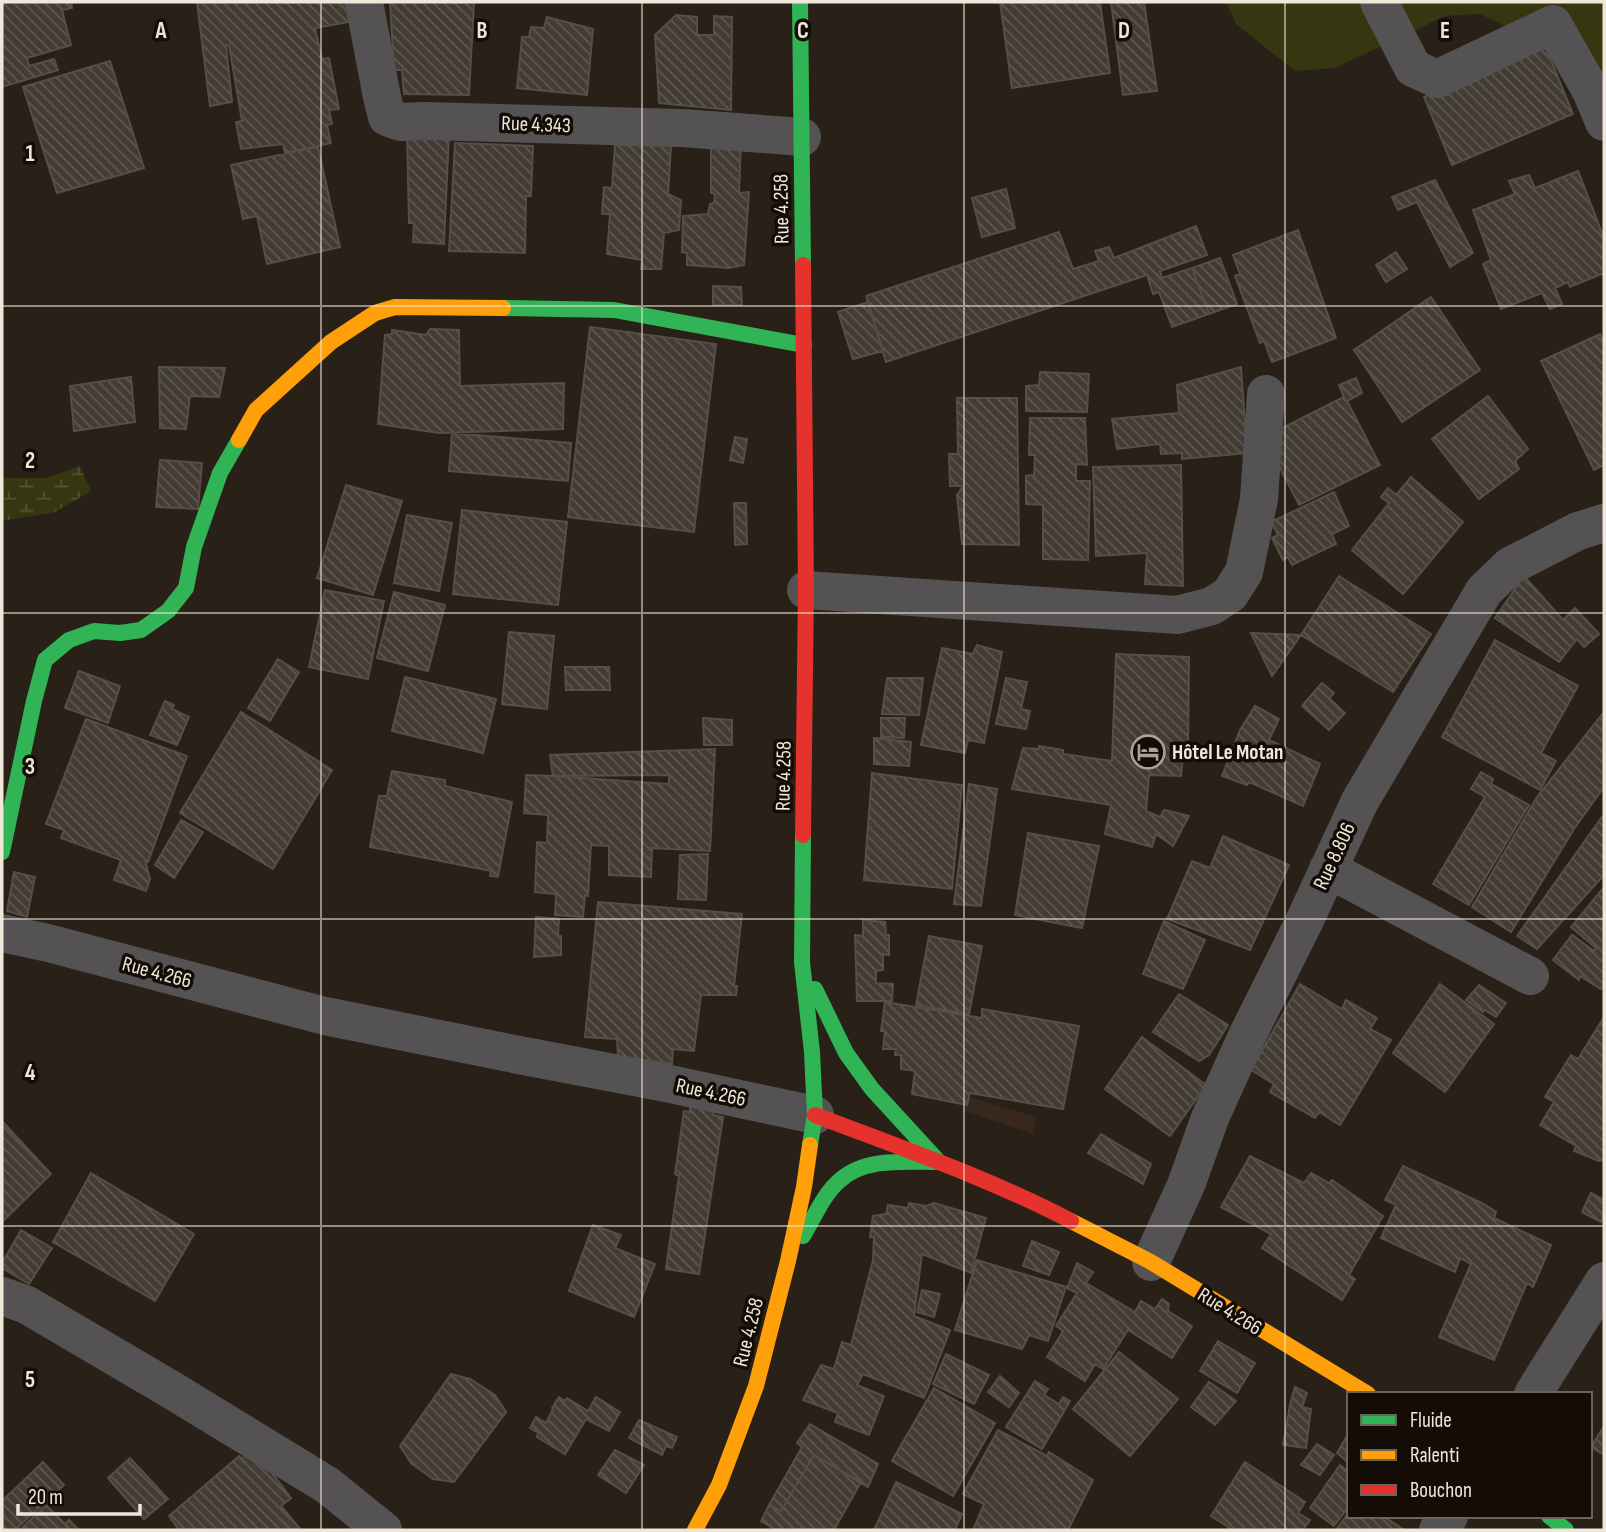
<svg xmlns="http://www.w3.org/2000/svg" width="1606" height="1532" viewBox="0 0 1606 1532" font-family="'Sofia Sans Condensed',sans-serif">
<defs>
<pattern id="wetland-marsh" width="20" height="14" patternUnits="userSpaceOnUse" patternTransform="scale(1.75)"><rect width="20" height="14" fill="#34370f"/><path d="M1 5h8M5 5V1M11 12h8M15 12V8" fill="none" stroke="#525431"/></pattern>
<pattern id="building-back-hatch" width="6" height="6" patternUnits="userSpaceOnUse" patternTransform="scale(1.75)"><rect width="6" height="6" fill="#423c34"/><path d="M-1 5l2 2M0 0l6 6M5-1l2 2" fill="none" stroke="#5e5851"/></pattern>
</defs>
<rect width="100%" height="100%" fill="#292117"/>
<path fill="#37271e" d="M969,1097L1037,1117L1032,1134L964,1111Z"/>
<path fill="#34370f" d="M1226,2H1604V74L1480,14L1445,16L1335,68L1295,71L1236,24Z"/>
<path fill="url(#wetland-marsh)" d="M80,466L91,491L55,512L2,521V478H46Z"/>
<path fill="url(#building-back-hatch)" stroke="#554f46" stroke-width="2" fill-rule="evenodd" d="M2,2H71L72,8L62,10L71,45L27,58L29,66L54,59L58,70L2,87Z
M197,2H346L349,22L315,28L322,59L329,58L339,109L329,110L332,124L327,125L331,143L285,153L283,144L241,149L236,122L242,121L229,45H226L232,102L210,106Z
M390,2H474L469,95L404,94L402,70H394Z
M1000,2H1100L1110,73L1012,88Z
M1111,2H1144L1157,91L1123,95Z
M676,15L697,17V35H714V16L732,17L731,110L659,103L655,35Z
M547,17L593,29L587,95L517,88L522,37H529L531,27L544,28Z
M1545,46L1573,114L1452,165L1424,97Z
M110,61L144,168L57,193L23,87Z
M407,132L449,133L444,244L413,242L414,223H409Z
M711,141L741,142L739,193L749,192L744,265L729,268L687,265V253L682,252L683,216L708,214L710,204L714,203L715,194L711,193Z
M455,143L533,146L531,196H526L525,253L449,251Z
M615,145L671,146L668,194L681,200L679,230L664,233L661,269H641L642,260L607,254L610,214H602L604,187L612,188Z
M318,147L340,247L267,264L257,216L243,219L231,165Z
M1578,171L1604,238V273L1570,287L1568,282L1555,288L1562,304L1550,309L1542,293L1501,309L1483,264L1491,260L1473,210L1515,194L1509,181L1529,175L1535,188Z
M1435,180L1473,253L1450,267L1417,202L1398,210L1392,197Z
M1006,189L1015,228L982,237L972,198Z
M1196,226L1207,255L1160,271L1162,278L1192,268L1209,314L1172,327L1159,292L1153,294L1147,275L886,362L866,296L1059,232L1073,269L1099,261L1095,251L1109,247L1114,258Z
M1298,230L1336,338L1272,362L1264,341L1260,343L1235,276L1240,274L1233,255Z
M1396,252L1407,269L1386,282L1376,265Z
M1220,258L1237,304L1209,314L1192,268Z
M713,286L741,287L742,305H713Z
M1431,297L1480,370L1402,422L1354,350Z
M868,302L883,351L853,359L838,312Z
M590,327L716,344L694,532L568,517Z
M430,329L459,330L460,386L564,383L563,429L439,433L378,424L385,335L392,334V330L426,335Z
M1600,334L1604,343V465L1594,470L1541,361Z
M159,367L225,368L219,397L190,396L186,429L160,428Z
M1241,367L1247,453L1182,459V453L1161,454L1160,444L1117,449L1112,419L1179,413L1177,385Z
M1040,372L1089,374L1087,412L1026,411V386L1039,385Z
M131,377L135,422L74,431L70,386Z
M1356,378L1362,393L1347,401L1380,465L1299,505L1264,437L1344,397L1339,385Z
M1488,396L1528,449L1515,461L1519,469L1479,499L1432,439Z
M957,398H1017L1019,545L962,544L957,495L963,486H950L949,454H958Z
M1030,418H1085L1087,465L1076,464V481H1090L1088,560L1043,559V505L1026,504V476L1034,475L1035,455H1029Z
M452,433L571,443L568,481L449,471Z
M735,437L747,439L743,463L730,460Z
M160,460L202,463L198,509L156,507Z
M1181,465L1183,586L1145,584L1147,553L1096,556L1093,467Z
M1411,477L1463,522L1403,594L1352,550L1389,503L1381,497L1388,488L1396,495Z
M346,485L402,501L373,595L317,578Z
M1334,492L1349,526L1332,534L1336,544L1292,565L1288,557L1283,560L1272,538L1278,535L1271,522Z
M734,503H746L747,544L735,545Z
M462,510L567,522L558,605L453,594Z
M407,515L452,523L439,591L394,583Z
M1339,576L1431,634L1393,692L1301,635Z
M1524,576L1563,620L1575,608L1599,634L1584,647L1577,639L1559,662L1495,618Z
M325,590L384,601L368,679L309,667Z
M394,592L445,605L428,671L377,658Z
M509,632L554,636L547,709L502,704Z
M1251,633L1301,635L1272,676Z
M1495,640L1578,686L1541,753L1556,761L1540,790L1442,737Z
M977,645L1002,652L984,743L968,740L965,753L921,745L942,648L973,654Z
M1116,654L1189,657L1188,745L1184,744L1181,776L1149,775L1146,811L1160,817L1164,810L1189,816L1173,846L1156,834L1152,847L1105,834L1111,805L1012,789L1023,748L1039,749V746L1063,750V754L1112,761Z
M278,659L299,672L270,721L248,708Z
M565,667H609L610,690H566Z
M79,671L120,686L108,723L65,708Z
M405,677L496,699L483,753L392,731Z
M887,678H923L919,715L882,714Z
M1006,678L1027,682L1021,709L1030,711L1026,729L996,724Z
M1322,683L1334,693L1329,698L1345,713L1329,730L1302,706Z
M165,701L174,705L172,709L189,717L177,745L150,735Z
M1255,706L1279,719L1269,740L1320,764L1303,806L1249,782L1247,785L1222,776L1240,730Z
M241,712L332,770L273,869L180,813Z
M1604,712V787L1574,829L1511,932L1472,907L1537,797Z
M703,718L732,720V745H704Z
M881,718H905L904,738L881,737Z
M86,719L187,756L148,862L145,860L150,879L146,891L114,880L121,860L61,838L64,830L46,824Z
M874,738L911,742L909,766L874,764Z
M715,749L710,851L652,848L651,877L609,875V846L591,845L588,896L585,895L583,917L555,915L556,894L535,892L537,842L547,843L548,815L524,813L526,775L553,776L550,755ZM669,775V784L553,776Z
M392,771L445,780V786L512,802L498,877L490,876L491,871L370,847L379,796H387Z
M1481,772L1493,779L1491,784L1529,805L1469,905L1433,884L1485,797L1471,789Z
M872,773L962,785L952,889L864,880Z
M969,784L997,789L981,906L954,904Z
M1604,814V875L1537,949L1517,936Z
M181,820L203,832L174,878L155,865Z
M1028,833L1099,846L1082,928L1015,915Z
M1223,836L1289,865L1250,950L1167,919L1192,861L1210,868Z
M708,854L706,900L678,899L680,855Z
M14,872L35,877L27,917L7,911Z
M1604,887V984L1601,989L1580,976L1579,980L1553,960L1572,935L1594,951L1596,948L1571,927Z
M598,902L742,914L734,986H737L736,995H701L694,1051L673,1049L672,1064L618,1056L617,1039L585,1037Z
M536,917L559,919L558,935L561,936V955L534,957Z
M863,920L885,922L886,935H889V955L883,954V970L876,971V983L893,984L892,1001H857L855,935L863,936Z
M1164,921L1205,940L1183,989L1143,974Z
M929,936L982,946L969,1014L916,1005Z
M1300,984L1342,1009L1346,1000L1377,1018L1370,1029L1391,1040L1340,1125L1319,1112L1315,1118L1270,1092L1274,1084L1251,1070Z
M1440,984L1494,1024L1445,1092L1393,1053Z
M1479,985L1506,1003L1496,1017L1485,1010L1483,1012L1466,1000Z
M1179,994L1228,1025L1209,1055L1199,1061L1153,1032Z
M885,1002L982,1018V1009L1079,1026L1063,1109L970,1093L967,1105L912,1094L915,1071L901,1069V1055H895L896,1049H883L885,1031H881Z
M1604,1017V1160L1599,1161L1574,1151L1576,1146L1540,1125L1554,1102L1545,1097L1571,1055L1578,1059Z
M1142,1037L1206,1085L1170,1136L1105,1089Z
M690,1101L714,1103L713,1115L723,1117L699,1274L666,1269L679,1176L675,1174L684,1111L690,1112Z
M2,1121L51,1174L2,1222Z
M1101,1134L1151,1164L1143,1184L1088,1153Z
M1250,1156L1304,1183L1311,1173L1329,1183L1332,1180L1383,1216L1349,1275L1355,1279L1342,1300L1262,1248L1271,1234L1221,1207Z
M1403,1166L1484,1204L1496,1212L1494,1218L1551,1245L1533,1287L1527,1283L1494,1360L1439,1337L1471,1264L1460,1258L1455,1272L1381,1238L1396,1205L1385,1200Z
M91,1173L194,1234L155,1301L53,1242Z
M1591,1193L1604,1200V1215L1601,1222L1582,1212Z
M909,1203L926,1206L934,1203L986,1218L971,1273L922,1254L914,1316L950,1330L924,1398L863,1374L857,1385L884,1396L869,1435L835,1422L838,1413L803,1400L821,1365L834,1369L842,1342L851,1345L873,1260L874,1237H870L873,1216L886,1214L888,1205L908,1208Z
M593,1225L621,1235L615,1248L655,1264L634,1317L569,1291Z
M21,1230L52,1248L29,1284L2,1268V1263Z
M1032,1241L1059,1252L1049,1275L1023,1266Z
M977,1260L1066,1287L1048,1341L1029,1335L1022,1349L955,1330Z
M1077,1263L1093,1272L1086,1283L1135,1312L1141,1301L1155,1309L1162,1299L1169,1304L1168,1311L1192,1326L1172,1358L1128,1330L1103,1369L1095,1364L1085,1381L1047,1357L1063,1331L1056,1326L1077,1293L1067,1288Z
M922,1290L940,1294L934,1317L917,1312Z
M1218,1341L1255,1363L1237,1393L1200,1371Z
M1119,1352L1178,1399L1130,1456L1073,1409Z
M946,1354L989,1375L974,1404L933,1384Z
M451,1374L470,1379L495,1395L506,1412L454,1482L433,1479L411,1463L400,1446Z
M1000,1376L1019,1393L1009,1407L988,1392Z
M1035,1381L1048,1389L1044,1395L1059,1404L1063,1397L1070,1401L1042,1449L1006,1427Z
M1209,1382L1236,1401L1215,1425L1191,1407Z
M1295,1387L1307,1393L1302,1407L1311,1409L1306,1448L1283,1445L1290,1405Z
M934,1388L995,1423L953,1496L892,1461Z
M559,1397L565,1401L567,1398L588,1411L596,1397L620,1412L609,1431L586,1419L565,1454L537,1437L538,1433L530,1428L536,1417L546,1423L553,1409L552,1408Z
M639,1420L677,1437L672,1448L666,1446L662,1455L629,1438Z
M810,1424L878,1464L868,1487L814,1455L781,1511L769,1505L802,1447L797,1443Z
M1604,1426V1455L1591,1447Z
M998,1430L1047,1456L1049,1452L1093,1480L1068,1530H973L984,1504L963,1494Z
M1348,1434H1349V1463L1337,1453Z
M1317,1444L1334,1455L1320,1475L1301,1465Z
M254,1449L291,1498L281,1506L301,1530H179L169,1516L239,1456L242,1459Z
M615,1450L644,1465L626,1493L598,1475Z
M814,1455L861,1482L834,1530H776L761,1521L769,1505L781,1511Z
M130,1458L168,1499L144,1519L108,1478Z
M43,1462L64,1485L15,1530H2V1501Z
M1245,1462L1305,1502L1298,1513L1310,1520L1303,1530H1233L1211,1516Z
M1340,1465L1349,1472V1506L1334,1526L1310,1508Z
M896,1482L962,1514L955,1530H874Z
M46,1505L65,1524L69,1520L79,1530H20Z
M1349,1512V1516H1383L1404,1530H1336Z"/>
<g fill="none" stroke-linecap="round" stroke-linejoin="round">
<path stroke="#545253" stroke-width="38" d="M364,2L382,97L387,117L401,122L424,121L682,128L802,137
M1379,2L1413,68L1437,79L1553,24L1591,91L1604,122
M806,590L1177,615L1212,606L1230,594L1244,572L1259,499L1266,394
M1328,869L1530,976
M2,933L48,943L325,1016L519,1055L656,1081L815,1115
M1151,1262L1186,1185L1210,1118L1247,1036L1303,924L1360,801L1484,591L1510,566L1578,531L1604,523
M2,1296L27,1305L170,1389L327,1485L383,1530
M1533,1394L1604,1281
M1438,1530L1449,1516"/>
<path stroke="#30b455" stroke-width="16" d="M800,2L803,265
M503,308L614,310L804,345
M803,835L802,962L812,1052L815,1115L810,1145
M2,852L34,701L45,660L69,640L94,631L120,633L141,630L168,611L186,588L194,547L220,473L239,440
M815,989L846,1053L872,1089L939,1162
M803,1236C814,1218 823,1195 839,1181C865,1157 906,1162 939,1162
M1549,1516L1566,1530"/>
<path stroke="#ff9f0a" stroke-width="16" d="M239,440L256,410L331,342L375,313L395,307L503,308
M1071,1221L1151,1262L1368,1394
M695,1530L719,1485L756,1386L788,1261L804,1187L810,1145"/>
<path stroke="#e5322d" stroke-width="16" d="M803,265L806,590L803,835
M815,1115C901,1148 989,1178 1071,1221"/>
</g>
<path fill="none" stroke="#f0e7db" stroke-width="2" stroke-opacity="0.55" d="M321,2V1530M642,2V1530M964,2V1530M1285,2V1530M2,306H1604M2,613H1604M2,919H1604M2,1226H1604"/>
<defs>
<symbol id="hotel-ring" viewBox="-11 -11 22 22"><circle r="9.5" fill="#130d06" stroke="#aaa296" stroke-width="1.5"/><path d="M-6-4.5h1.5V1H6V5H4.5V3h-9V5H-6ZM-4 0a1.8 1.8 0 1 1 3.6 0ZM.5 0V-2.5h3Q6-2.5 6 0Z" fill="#aaa296"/></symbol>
</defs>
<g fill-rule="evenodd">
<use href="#hotel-ring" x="1129" y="733" width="38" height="38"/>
</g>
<g text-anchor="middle" stroke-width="7" stroke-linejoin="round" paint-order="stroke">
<g font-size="21" fill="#f0e7db" stroke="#130d06">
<text transform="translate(536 124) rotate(2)" y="7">Rue 4.343</text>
<text transform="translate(781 209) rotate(-91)" y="7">Rue 4.258</text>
<text transform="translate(783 776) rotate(-89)" y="7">Rue 4.258</text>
<text transform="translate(1334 856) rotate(-65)" y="7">Rue 8.806</text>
<text transform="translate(157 972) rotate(15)" y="7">Rue 4.266</text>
<text transform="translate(711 1092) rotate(12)" y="7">Rue 4.266</text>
<text transform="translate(1230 1311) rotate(32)" y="7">Rue 4.266</text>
<text transform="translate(748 1332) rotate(-76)" y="7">Rue 4.258</text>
</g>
<g font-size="21" font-weight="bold" fill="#f0e7db" stroke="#130d06" text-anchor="start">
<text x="1172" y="759">Hôtel Le Motan</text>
</g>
</g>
<g font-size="23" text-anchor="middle" font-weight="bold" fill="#f0e7db" stroke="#130d06" stroke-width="7" stroke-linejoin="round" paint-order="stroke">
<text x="161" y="38">A</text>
<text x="482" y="38">B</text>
<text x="803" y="38">C</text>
<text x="1124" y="38">D</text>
<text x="1445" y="38">E</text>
<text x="30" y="161">1</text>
<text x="30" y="468">2</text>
<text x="30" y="774">3</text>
<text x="30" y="1080">4</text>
<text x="30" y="1387">5</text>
</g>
<rect width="1606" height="1532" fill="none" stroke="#f0e7db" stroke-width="7"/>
<rect x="1347" y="1392" width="245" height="126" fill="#130d06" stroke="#6b645b" stroke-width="2"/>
<rect x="1361" y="1415" width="35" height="10" fill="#30b455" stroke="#6b645b" stroke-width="2"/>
<text x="1410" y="1427" font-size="21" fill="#f0e7db">Fluide</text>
<rect x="1361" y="1450" width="35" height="10" fill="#ff9f0a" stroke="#6b645b" stroke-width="2"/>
<text x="1410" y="1462" font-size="21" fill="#f0e7db">Ralenti</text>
<rect x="1361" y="1485" width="35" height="10" fill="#e5322d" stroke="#6b645b" stroke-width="2"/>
<text x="1410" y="1497" font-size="21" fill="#f0e7db">Bouchon</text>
<path d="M18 1504v10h122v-10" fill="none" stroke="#f0e7db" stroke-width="3.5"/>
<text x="28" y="1504" font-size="21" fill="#f0e7db" stroke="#130d06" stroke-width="5" paint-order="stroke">20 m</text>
</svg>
